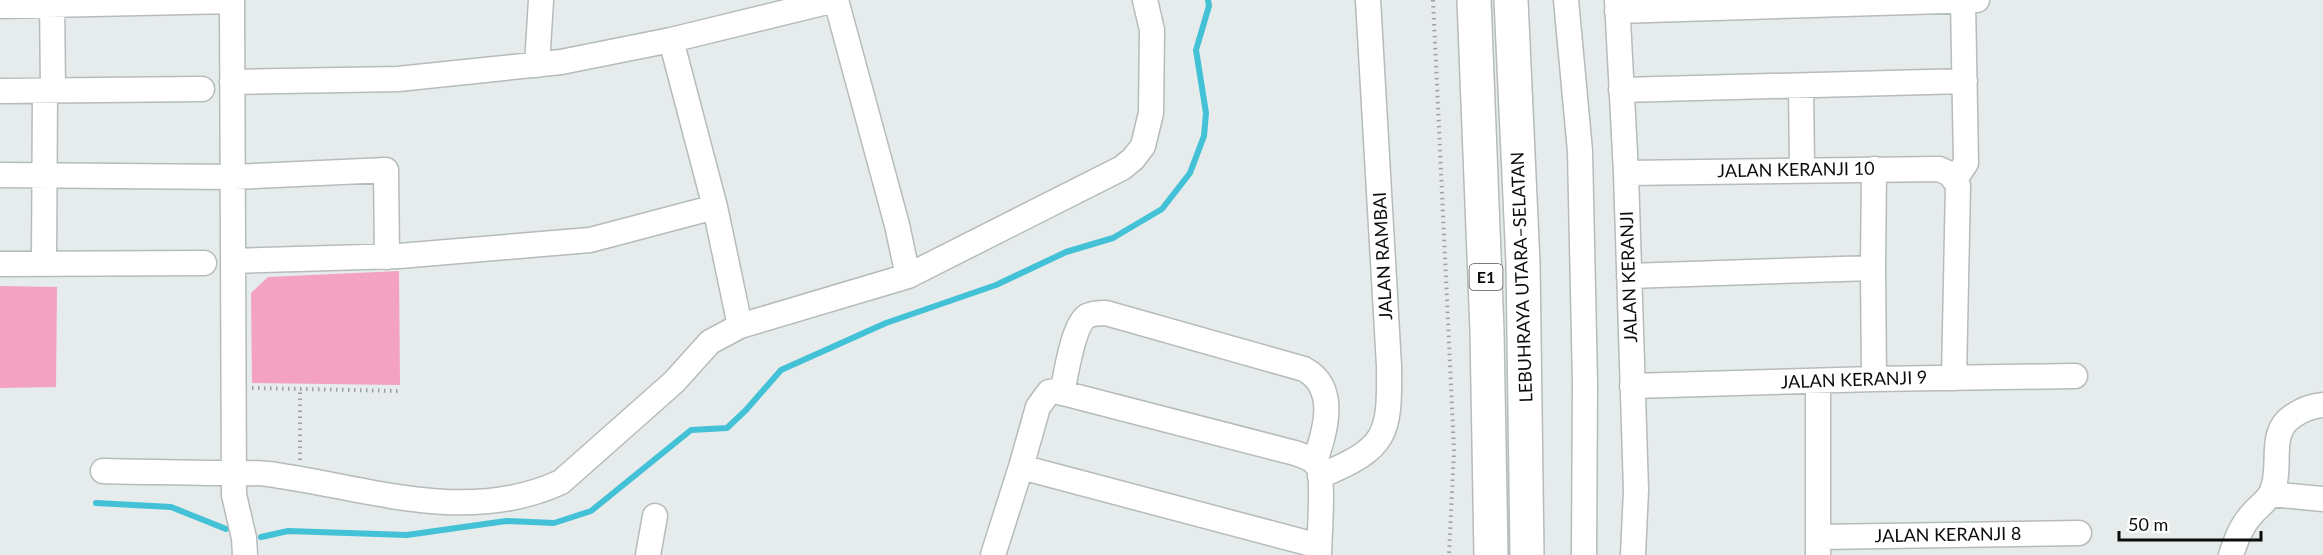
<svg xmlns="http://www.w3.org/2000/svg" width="2323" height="555" viewBox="0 0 2323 555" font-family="Lato,sans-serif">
<rect width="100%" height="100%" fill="#e6ebec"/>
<path fill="#f3a2c1" d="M399,271L400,385L252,383L251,293L268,277Z
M0,286L57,287L56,387L0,388Z"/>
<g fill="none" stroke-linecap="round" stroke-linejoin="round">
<path stroke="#43c1d7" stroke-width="6" d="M96,503L171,507L226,529
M261,537L288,531L407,535L506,521L554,523L591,511L691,430L727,428L746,410L781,370L886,323L996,285L1066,252L1113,238L1162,209L1190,173L1204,136L1206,113L1196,50L1209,6L1208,0"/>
<defs>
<path id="minor" d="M52,0L53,90
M232,0L234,495L244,538L245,555
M836,0L897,225L908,276
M1566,0L1580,151L1585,383L1584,555
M1617,0L1626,173L1636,490L1633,555
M0,6L232,1
M1617,11L1977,0
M671,40L715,207L740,326
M537,65L541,0
M232,82L398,79L561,62L671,40L835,0
M1801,87L1802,170
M1621,90L1965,81
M0,91L202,89
M1626,173L1939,169L1950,174L1958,185L1954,378
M0,175L233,177L386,170L387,257
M1955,179L1966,163L1963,1
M233,261L399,256L590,240L715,207
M44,263L45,90
M0,264L204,263
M1873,268L1874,379
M1629,276L1873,268L1874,169
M1632,386L1874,379L2075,376
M1062,393C1066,375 1073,325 1087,316C1093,313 1099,313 1106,313L1304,369C1339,388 1325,431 1315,462
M1021,467L1319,546
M103,471C138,472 174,472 209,473C228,473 249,472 268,474C365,487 466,526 561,482L674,382L710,342L740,326L908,276L1122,168L1133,159L1143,146L1151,113L1152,30L1145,0
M1320,476C1387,448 1390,436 1389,366L1368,0
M2271,494L2323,499
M1818,537L2079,533
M648,555L655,516
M993,555L1021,467L1038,407L1049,392L1055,391L1295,453C1301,455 1311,458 1316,464C1325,474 1319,538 1319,555
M1818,555V381
M2231,555C2236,540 2241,526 2252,514C2258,507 2267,501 2271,493C2284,468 2266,433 2293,416C2303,409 2311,406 2323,405"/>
<path id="highway" d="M1474,0L1487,331L1491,555
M1511,0L1523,263L1527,555"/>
</defs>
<use href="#minor" stroke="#b6bbbc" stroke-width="27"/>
<use href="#highway" stroke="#b6bbbc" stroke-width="36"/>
<path stroke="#9da0a1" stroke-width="4" stroke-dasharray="1.5 4.5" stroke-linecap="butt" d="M1433,0L1454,450L1449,555
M252,388L400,391
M300,460V389"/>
<use href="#minor" stroke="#fff" stroke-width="24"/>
<use href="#highway" stroke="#fff" stroke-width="33"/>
</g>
<g text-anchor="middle" stroke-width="6" stroke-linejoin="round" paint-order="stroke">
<rect fill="#fff" stroke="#545656" stroke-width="1.5" x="1469.5" y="264" width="33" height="26" rx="4.5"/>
<g font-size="16" font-weight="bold" fill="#0b0d0d">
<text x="1486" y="283">E1</text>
</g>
<g font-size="18" fill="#0b0d0d" stroke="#fff">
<text transform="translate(1796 170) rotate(-1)" y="6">JALAN KERANJI 10</text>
<text transform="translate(1383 256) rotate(-93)" y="6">JALAN RAMBAI</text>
<text transform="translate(1522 277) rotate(-92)" y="6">LEBUHRAYA UTARA–SELATAN</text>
<text transform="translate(1629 277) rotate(-92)" y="6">JALAN KERANJI</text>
<text transform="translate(1854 380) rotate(-2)" y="6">JALAN KERANJI 9</text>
<text transform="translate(1948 535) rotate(-1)" y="6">JALAN KERANJI 8</text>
</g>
</g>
<path d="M2119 531v9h142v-9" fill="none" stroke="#0b0d0d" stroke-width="3"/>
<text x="2128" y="531" font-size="18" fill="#0b0d0d" stroke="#ffffff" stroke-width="4.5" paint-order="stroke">50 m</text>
</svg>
